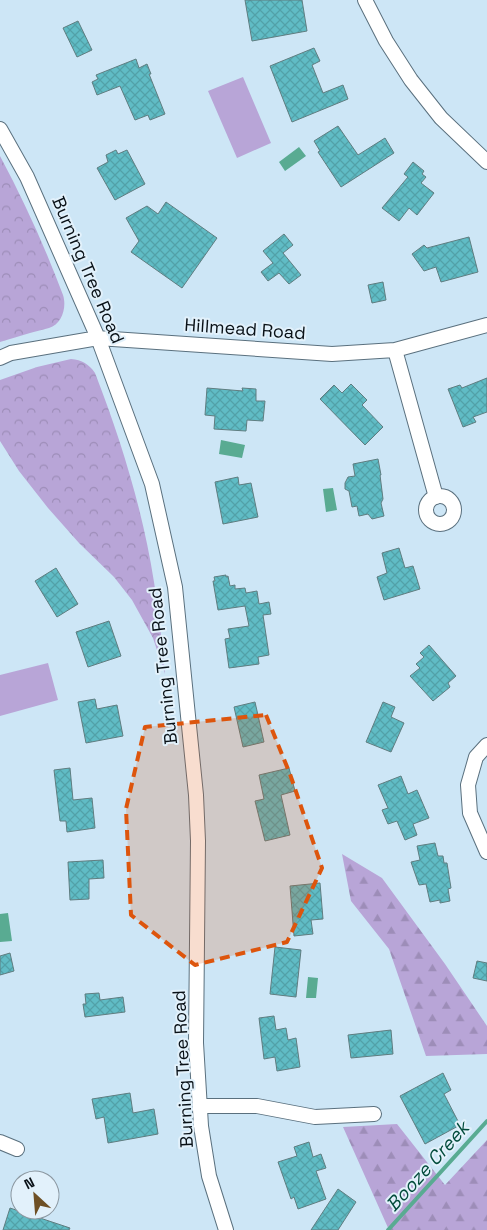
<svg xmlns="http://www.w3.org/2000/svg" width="487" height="1230" viewBox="0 0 487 1230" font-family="'Space Grotesk',sans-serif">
<defs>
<pattern id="forest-firs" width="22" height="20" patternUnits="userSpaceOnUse" patternTransform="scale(1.25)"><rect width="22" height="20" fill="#b8a5d7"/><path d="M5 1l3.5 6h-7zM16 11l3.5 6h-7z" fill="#9d8db8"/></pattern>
<pattern id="park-crowns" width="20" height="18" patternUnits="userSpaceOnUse" patternTransform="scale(1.25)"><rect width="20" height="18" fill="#b8a5d7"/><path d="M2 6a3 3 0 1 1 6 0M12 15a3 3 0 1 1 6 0" fill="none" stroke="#9d8db8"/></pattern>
<pattern id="building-cross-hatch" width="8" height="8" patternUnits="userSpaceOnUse" patternTransform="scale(1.25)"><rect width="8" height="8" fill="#60bcc5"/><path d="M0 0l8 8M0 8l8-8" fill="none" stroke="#52a1a8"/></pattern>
</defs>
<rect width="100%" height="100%" fill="#cde6f6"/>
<path fill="url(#forest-firs)" d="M342,854L382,878L445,964L487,1026V1054L426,1056L389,949L351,901Z
M397,1124L445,1185L487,1140V1230H389L343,1127Z"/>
<path fill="url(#park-crowns)" d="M0,156C24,201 45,247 63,295C67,307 62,324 49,328C43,330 36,331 30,333C20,336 10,339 0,342Z
M71,359C82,360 89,364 95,373C121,440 143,511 154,582C159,613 162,643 165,674L153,638L132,600L114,577L79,543L48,508L19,471L0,441V380L37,367Z"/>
<path fill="#b8a5d7" d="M243,77L271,143L237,158L208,91Z
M48,663L58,700L0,716V675Z"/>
<path fill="#59ab92" d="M299,147L306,156L285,171L279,162Z
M221,440L245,445L242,458L219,454Z
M333,488L337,510L326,512L323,489Z
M8,913L12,941L0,942V914Z
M308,977L318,978L316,998H306Z"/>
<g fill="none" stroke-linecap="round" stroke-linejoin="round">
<path stroke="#59ab92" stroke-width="4" d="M388,1230L487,1121"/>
</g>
<path fill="url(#building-cross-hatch)" stroke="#5f7d80" d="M245,0H302L307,31L252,41Z
M78,21L92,50L77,57L63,28Z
M314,48L320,61L312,65L323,93L343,85L348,99L292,122L270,66Z
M136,59L139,68L147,64L151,74H149L165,114L150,120L148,115L135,120L120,86L97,95L92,82L98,79L96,75Z
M338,126L358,155L385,138L394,153L341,187L318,152L320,151L314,141Z
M116,150L118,154L127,150L145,184L115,200L97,168L108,162L106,155Z
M413,162L424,171L422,174L426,177L421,183L434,193L417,215L409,208L399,221L382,208L408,177L404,174Z
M166,202L217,238L182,288L131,252L139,241L126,218L147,206L158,214Z
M284,234L293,245L283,253L301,275L289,284L279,273L268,281L261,272L273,263L263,251Z
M469,237L478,272L441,282L436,267L424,271L412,254L424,245L427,248Z
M383,282L386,300L372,303L368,285Z
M487,378V412L473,417L476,422L463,427L448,389L460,385L462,388Z
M351,384L367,400L362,405L383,427L365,445L320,399L334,385L342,393Z
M207,388L243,391L242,388L256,389V401H265L263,421L247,420L246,431L214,429L215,416L205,415Z
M378,459L381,475H380L383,499L381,503L384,516L372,519L368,514L359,516L357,506L352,507L349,491L345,489V483L348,477L355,476L353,464Z
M238,477L239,485L251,483L258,517L223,524L215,482Z
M399,548L405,568L413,566L420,589L384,600L377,577L387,573L382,553Z
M56,568L78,604L57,617L35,581Z
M226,575V577L228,576L230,586L235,585V589L245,588L246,593L257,591L259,604L269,602L271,614L263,615L269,655L258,657L259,664L229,668L225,639L230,638L228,629L249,626L245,606L218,610L213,581H215L214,577Z
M109,621L121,656L88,667L76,632Z
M429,645L456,676L448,683L450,687L433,701L410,676L420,668L416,664L424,657L420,653Z
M95,699L97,709L117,705L123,736L86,743L78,702Z
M255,702L264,742L243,747L234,707Z
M383,702L395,707L391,717L404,723L391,752L366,742Z
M70,768L73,800L92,798L95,828L67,832L66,821H60L54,770Z
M289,768L295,791L281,795L290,835L265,841L255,801L264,799L259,775Z
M401,776L408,794L417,790L429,818L413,824L417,835L405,840L397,821L388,824L382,810L388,808L378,785Z
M435,843L438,856H443L444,863H447L451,888L448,889L450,901L440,903V900L430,902L426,884L419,885L411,862L420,860L417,846Z
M103,860L104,878L89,879V899L70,900L68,862Z
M320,883L323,919L311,920L313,934L294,936L290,886Z
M275,947L301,950L296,997L270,994Z
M10,953L14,971L0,975V956Z
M477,961L487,963V981L473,978Z
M99,993L100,1000L123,997L125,1012L85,1017L83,1004H86L85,994Z
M274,1016L276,1030L286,1028L288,1040L296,1038L300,1067L277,1071L275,1057L264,1059L259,1018Z
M391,1030L393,1054L351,1058L348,1035Z
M443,1073L451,1090L444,1094L460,1125L425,1144L400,1096Z
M130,1093L133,1113L154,1109L158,1134L108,1143L104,1117L96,1119L92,1099Z
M309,1142L313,1157L321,1154L326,1168L316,1171L326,1199L298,1209L294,1197L291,1199L278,1162L297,1156L294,1147Z
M338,1189L356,1202L338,1230H311Z
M10,1208L70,1228L69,1230H3Z"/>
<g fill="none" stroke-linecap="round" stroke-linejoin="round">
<defs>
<path id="minor" d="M365,0L386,41L411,80L441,118L487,162
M0,129L27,177L98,338L152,484L175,587L196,795L198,841L196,1043L201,1126L209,1176L226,1230
M395,350L436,497
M0,358L11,353L98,338L332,354L395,350L487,325
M426 510a14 14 0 1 1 28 0a14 14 0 1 1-28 0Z
M487,745L476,757L468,785L470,813L487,852
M200,1106H257L315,1117L374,1114
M0,1142L17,1149"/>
</defs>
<use href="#minor" stroke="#5a707e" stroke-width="16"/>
<use href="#minor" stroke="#fff" stroke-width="14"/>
</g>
<path fill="#dd550d" fill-opacity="0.2" stroke="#dd550d" stroke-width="4" stroke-dasharray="10 6" stroke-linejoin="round" d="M266,715L290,774L322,868L287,942L195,965L131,915L126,809L145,727Z"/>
<g text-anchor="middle" stroke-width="4" stroke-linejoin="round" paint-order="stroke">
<g font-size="18" fill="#091117" stroke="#e2f1fb">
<text transform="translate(88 270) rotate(67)" y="6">Burning Tree Road</text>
<text transform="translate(245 329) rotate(4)" y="6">Hillmead Road</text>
<text transform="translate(163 666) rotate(-96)" y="6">Burning Tree Road</text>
<text transform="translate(183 1069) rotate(-93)" y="6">Burning Tree Road</text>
</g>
<g font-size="19" font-style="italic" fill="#034c3c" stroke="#e2f1fb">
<text transform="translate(427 1166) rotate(-48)" y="7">Booze Creek</text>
</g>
</g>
<g transform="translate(35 1195) rotate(334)"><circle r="24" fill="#e2f1fb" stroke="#8b97a0"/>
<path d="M0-4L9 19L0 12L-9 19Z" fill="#6e5025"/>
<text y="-8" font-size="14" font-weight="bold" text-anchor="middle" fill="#091117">N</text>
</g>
</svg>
